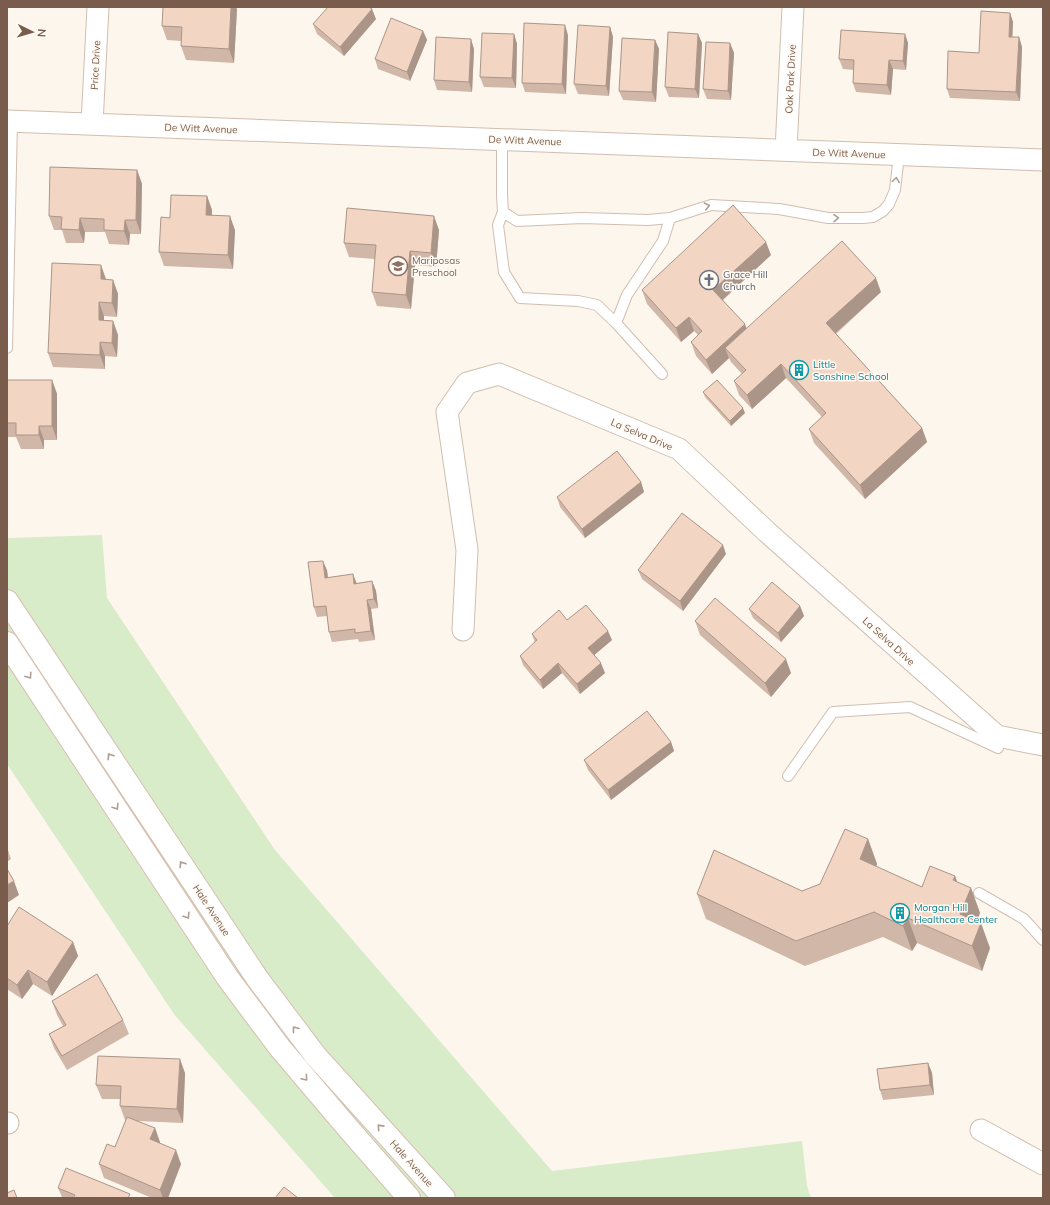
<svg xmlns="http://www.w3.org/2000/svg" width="1050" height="1205" viewBox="0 0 1050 1205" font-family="Mulish,sans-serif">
<rect width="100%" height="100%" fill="#fdf6ec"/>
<path fill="#d8ecc9" d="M102,535L107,598L275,850L552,1171L802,1141L807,1186L811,1198H335L174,1014L7,764V537L8,538Z"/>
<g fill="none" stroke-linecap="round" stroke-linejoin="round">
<defs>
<path id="service" d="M502,140V196L503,212L517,221L582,218L648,220L670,218L711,205L779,209L828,218H863L873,217L883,211L889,204L895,190L899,155
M503,212L498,225L504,272L520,298L578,301L597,305L616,323L662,374
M616,323L627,295L663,241L670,218
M7,348L12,121
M788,776L833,712L910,707L998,748
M979,893L1024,919L1043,940"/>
<path id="minor" d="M7,121L1043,160
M92,124L98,7
M786,150L793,7
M463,630L467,550L447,412L467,383L499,374L679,449L767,532L997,736L1043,745
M7,1123H8
M981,1130L1043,1164"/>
<path id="secondary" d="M7,601L257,978L315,1055L444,1198
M7,643L227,977L280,1048L347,1127L409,1198"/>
</defs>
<use href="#service" stroke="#d1beb0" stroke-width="12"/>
<use href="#minor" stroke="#d1beb0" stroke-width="23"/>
<use href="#secondary" stroke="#d6c0b0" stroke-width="24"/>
<use href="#service" stroke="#fff" stroke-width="10"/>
<use href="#minor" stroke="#fff" stroke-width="21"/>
<use href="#secondary" stroke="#fff" stroke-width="22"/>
</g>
<path fill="#d1b7a8" d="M851,7H875V8Z
M237,9L234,63L186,60L181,46V41L167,40L162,26Z
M1010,13L1013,22L1012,37H1019L1022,47L1020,101L950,98L947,89L979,53Z
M376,19L344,56L317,34L313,24Z
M610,27L613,37L609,96L578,94L574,84Z
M423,31L427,40L410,81L378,69L375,59Z
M514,34L517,44L516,88L484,87L480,77Z
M698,34L702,43L699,98L669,97L665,87Z
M905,34L908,43L906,70L893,69L891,95L856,92L853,83L854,70L843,69L839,59Z
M568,35L566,94L525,92L522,83Z
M655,40L659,49L656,102L623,100L619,91Z
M730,43L734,53L731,100L707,99L703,89Z
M474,49L472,92L437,90L434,80Z
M137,170L142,184L141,234H130L129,245L109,244L105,232H85L84,243H66L62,230H54L49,216Z
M207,196L212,210V215L235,230L233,269L164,266L159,252L170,218Z
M439,230L436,267L415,265L411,309L377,306L372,292L375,259L349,257L344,243Z
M771,255L723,300L747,329L881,292L836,334L922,428L927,442L865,499L814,443L809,429L822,417L786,378L752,409L739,395L734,381L742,374L731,362L729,358L712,374L696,356L691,342L698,335L694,331L681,342L647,304L642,290Z
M106,280H113L118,294L117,317L104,316V320L113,321L118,335L117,357L105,356V369L53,367L48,353Z
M7,380H52L57,394V440H44V449H21L16,437H7Z
M703,392L745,413L731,426L705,397Z
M641,482L644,492L585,538L560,507L557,497Z
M726,554L683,611L642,579L638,570Z
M327,570L328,578L357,583L372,581L376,591L378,608L371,609L375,640L359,642L358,639L332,642L329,632L327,616L317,617L314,607Z
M800,606L804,616L781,642L753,618L749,609Z
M567,620L612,640L594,655L605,673L580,694L562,673L543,689L523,665L520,656L535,643L532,634Z
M695,621L791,673L771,697L700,635Z
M671,742L674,751L611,800L588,770L584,760Z
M868,839L877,864L876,867L922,887L955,876L957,882L971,888L980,913L977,921L990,948L982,971L917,943L912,951L883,937L805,966L706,919L697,894L802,891L820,884Z
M7,847L11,859L7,862Z
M7,926L73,942L78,956L52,996L33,984L22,999L7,989Z
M52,1001L123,1020L129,1034L67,1070L54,1048L49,1034L63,1026L57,1015Z
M928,1063L932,1073L934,1095L883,1100L880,1090Z
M185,1073L183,1123L137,1121L155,1128L160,1143L181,1164L168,1198H152L104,1178L99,1164L115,1147L126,1120H125L120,1106V1099H102L96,1085Z
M58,1188L131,1198H64L62,1197Z"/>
<path fill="#aa9588" d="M231,7H236L237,9L234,63L229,49Z
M372,9L376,19L344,56L340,47Z
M1010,13L1013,22L1012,46L1009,37Z
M565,25L568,35L566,94L562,84Z
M610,27L613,37L609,96L606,86Z
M423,31L427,40L410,81L407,72Z
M514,34L517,44L516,88L512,78Z
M698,34L702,43L699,98L695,89Z
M905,34L908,43L906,70L903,61Z
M1019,37L1022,47L1020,101L1016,92Z
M471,39L474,49L472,92L469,82Z
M655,40L659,49L656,102L652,92Z
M730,43L734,53L731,100L728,91Z
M889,60L893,69L891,95L887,85Z
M137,170L142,184L141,234L136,220Z
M207,196L212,210L211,229L206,215Z
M230,216L235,230L233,269L228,255Z
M434,216L439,230L436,267L431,253Z
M80,218L85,232L84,243L79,230Z
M125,220L130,234L129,245L124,231Z
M766,242L771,255L718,304L713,290Z
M410,251L415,265L411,309L406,295Z
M101,265L106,279H101Z
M876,278L881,292L831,337L826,323Z
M113,280L118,294L117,317L112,303Z
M99,302L104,316V334L99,320Z
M689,317L694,331L681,342L676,328Z
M113,321L118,335L117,357L112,343Z
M745,324L750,338L725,348L729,358L712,374L706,360Z
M100,342L105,356V369L100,355Z
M781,364L786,378L752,409L747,395Z
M52,380L57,394V440L52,426Z
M743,408L745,413L731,426L730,421Z
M39,426L44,440V449L39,435Z
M922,428L927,442L865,499L860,485Z
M641,482L644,492L585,538L582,529Z
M723,545L726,554L683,611L680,601Z
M323,561L327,570L329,588L325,578Z
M353,574L357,584H354Z
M372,581L376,591L378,608L374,599Z
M367,600L371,609L375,640L371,631Z
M800,606L804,616L781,642L778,633Z
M608,631L612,640L592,657L588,648Z
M786,659L791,673L771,697L765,683Z
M558,663L562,673L543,689L540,680Z
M601,663L605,673L580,694L577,684Z
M671,742L674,751L611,800L608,790Z
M868,839L877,864L869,885L860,859Z
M955,876L964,901L953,880Z
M14,881L19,895L7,903V885Z
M971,888L980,913L969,939L960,914Z
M908,918L917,943L912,951L903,926Z
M981,923L990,948L982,971L972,946Z
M73,942L78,956L52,996L47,982Z
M28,970L33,984L22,999L17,985Z
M180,1059L185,1073L183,1123L177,1109Z
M928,1063L932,1073L934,1095L930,1085Z
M155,1128L160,1142L156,1153L150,1139Z
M176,1150L181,1164L168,1198H163L160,1190Z"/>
<path fill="#f3d5c3" stroke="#aa9588" d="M163,7H231L229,49L181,46L182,27L162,26Z
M328,7H369L372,9L340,47L313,24Z
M981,11L1010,13L1009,37H1019L1016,92L947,89L948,51L979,53Z
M391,18L423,31L407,72L375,59Z
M524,23L565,25L562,84L522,83Z
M578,25L610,27L606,86L574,84Z
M841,30L905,34L903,61L889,60L887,85L853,83L854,60L839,59Z
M668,32L698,34L695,89L665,87Z
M482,33L514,34L512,78L480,77Z
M436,37L471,39L469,82L434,80Z
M622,38L655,40L652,92L619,91Z
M706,42L730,43L728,91L703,89Z
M50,167L137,170L136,220H125L124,231L104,230V219L80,218L79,230L61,229L62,217L49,216Z
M171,195L207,196L206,215L230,216L228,255L159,252L161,217L170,218Z
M733,205L766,242L713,290L745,324L706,360L691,342L702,331L689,317L676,328L642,290Z
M347,208L434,216L431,253L410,251L406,295L372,292L376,245L344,243Z
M842,241L876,278L826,323L922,428L860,485L809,429L826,413L781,364L747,395L734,381L746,370L725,348Z
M52,263L101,265V279L113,280L112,303L99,302V320L113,321L112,343L100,342V355L48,353Z
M7,380H52V426H39V435H16V423H7Z
M717,380L743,408L730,421L703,392Z
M617,451L641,482L582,529L557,497Z
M682,513L723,545L680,601L638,570Z
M323,561L325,578L353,574L354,584L372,581L374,599L367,600L371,631L355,633V629L329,632L326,606L314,607L308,562Z
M772,582L800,606L778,633L749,609Z
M715,598L786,659L765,683L695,621Z
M586,605L608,631L588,648L601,663L577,684L558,663L540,680L520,656L537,640L532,634L559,610L567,620Z
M647,711L671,742L608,790L584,760Z
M845,829L868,839L860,859L922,887L930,866L955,876L953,880L971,888L960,914L981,923L972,946L908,918L903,926L874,912L796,941L697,894L714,850L802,891L820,884Z
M7,869L14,881L7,885Z
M19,907L73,942L47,982L28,970L17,985L7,978V926Z
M97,974L123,1020L62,1056L49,1034L66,1025L52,1001Z
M98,1056L180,1059L177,1109L120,1106L121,1086L96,1085Z
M928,1063L930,1085L880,1090L877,1069Z
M127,1117L155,1128L150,1139L176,1150L160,1190L99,1164L107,1144L115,1147Z
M66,1168L130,1194L128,1198H73L75,1195L58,1188Z
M284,1187L298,1198H275Z
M14,1190L17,1198H7V1193Z"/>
<defs><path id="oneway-chevron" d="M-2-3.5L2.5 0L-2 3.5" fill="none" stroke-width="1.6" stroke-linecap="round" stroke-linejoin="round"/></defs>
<g stroke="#af9d94">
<use href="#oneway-chevron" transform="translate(896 180) rotate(-82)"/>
<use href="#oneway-chevron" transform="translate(707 206) rotate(-13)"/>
<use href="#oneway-chevron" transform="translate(836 218) rotate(-1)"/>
<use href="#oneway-chevron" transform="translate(29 676) rotate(56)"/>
<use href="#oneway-chevron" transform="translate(110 756) rotate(-123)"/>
<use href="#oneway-chevron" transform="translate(116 807) rotate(57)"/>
<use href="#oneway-chevron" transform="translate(182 864) rotate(-123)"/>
<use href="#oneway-chevron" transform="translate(187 916) rotate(57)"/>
<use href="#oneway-chevron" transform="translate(295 1029) rotate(-127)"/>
<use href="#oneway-chevron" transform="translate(305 1078) rotate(50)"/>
<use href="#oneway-chevron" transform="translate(380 1127) rotate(-132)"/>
</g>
<defs>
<symbol id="school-ring" viewBox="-11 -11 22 22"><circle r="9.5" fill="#fffaf3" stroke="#8d6e63" stroke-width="1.5"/><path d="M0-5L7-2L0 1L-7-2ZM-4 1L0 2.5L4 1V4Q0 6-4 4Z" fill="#8d6e63"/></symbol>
<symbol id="church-ring" viewBox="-11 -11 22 22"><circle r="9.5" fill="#fffaf3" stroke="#6b7280" stroke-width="1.5"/><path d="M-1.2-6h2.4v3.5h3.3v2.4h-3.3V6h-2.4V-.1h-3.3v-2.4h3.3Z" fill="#6b7280"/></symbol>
<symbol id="building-ring" viewBox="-11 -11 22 22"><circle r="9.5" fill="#fffaf3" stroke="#0f9aa8" stroke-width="1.5"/><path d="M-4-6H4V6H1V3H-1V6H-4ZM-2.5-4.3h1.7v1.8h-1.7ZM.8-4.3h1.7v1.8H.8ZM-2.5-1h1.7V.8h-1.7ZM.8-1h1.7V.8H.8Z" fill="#0f9aa8"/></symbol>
</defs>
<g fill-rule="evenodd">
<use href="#school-ring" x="387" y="255" width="22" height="22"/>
<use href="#church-ring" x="698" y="269" width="22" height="22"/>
<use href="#building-ring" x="788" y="359" width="22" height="22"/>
<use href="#building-ring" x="889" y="902" width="22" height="22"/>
</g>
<g text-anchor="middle" stroke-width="3" stroke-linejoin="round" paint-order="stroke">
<g font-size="10" fill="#7a5c4d" stroke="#fffaf3">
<text transform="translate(95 65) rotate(-87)" y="4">Price Drive</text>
<text transform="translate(790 79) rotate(-87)" y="4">Oak Park Drive</text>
<text transform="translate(201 128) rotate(2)" y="4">De Witt Avenue</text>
<text transform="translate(525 140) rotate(2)" y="4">De Witt Avenue</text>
<text transform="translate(849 153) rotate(2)" y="4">De Witt Avenue</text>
<text transform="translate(642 434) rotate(23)" y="4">La Selva Drive</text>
<text transform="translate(889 641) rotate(42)" y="4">La Selva Drive</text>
<text transform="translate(212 910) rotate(57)" y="4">Hale Avenue</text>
<text transform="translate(412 1163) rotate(48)" y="4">Hale Avenue</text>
</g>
<g font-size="10" fill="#785e54" stroke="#fffaf3" text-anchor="start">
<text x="412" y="264">Mariposas<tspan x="412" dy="12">Preschool</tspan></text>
</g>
<g font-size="10" fill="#5b616d" stroke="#fffaf3" text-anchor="start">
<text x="723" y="278">Grace Hill<tspan x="723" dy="12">Church</tspan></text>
</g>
<g font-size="10" fill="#0d838f" stroke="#fffaf3" text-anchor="start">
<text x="813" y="368">Little<tspan x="813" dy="12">Sonshine School</tspan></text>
<text x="914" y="911">Morgan Hill<tspan x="914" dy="12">Healthcare Center</tspan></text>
</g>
</g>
<rect width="1050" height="1205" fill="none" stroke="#7a5c4d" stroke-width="16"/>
<g transform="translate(32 32) rotate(95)" stroke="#fffaf3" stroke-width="3" paint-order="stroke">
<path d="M0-3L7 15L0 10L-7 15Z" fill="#7a5c4d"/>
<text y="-6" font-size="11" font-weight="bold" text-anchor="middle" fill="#7a5c4d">N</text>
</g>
</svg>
